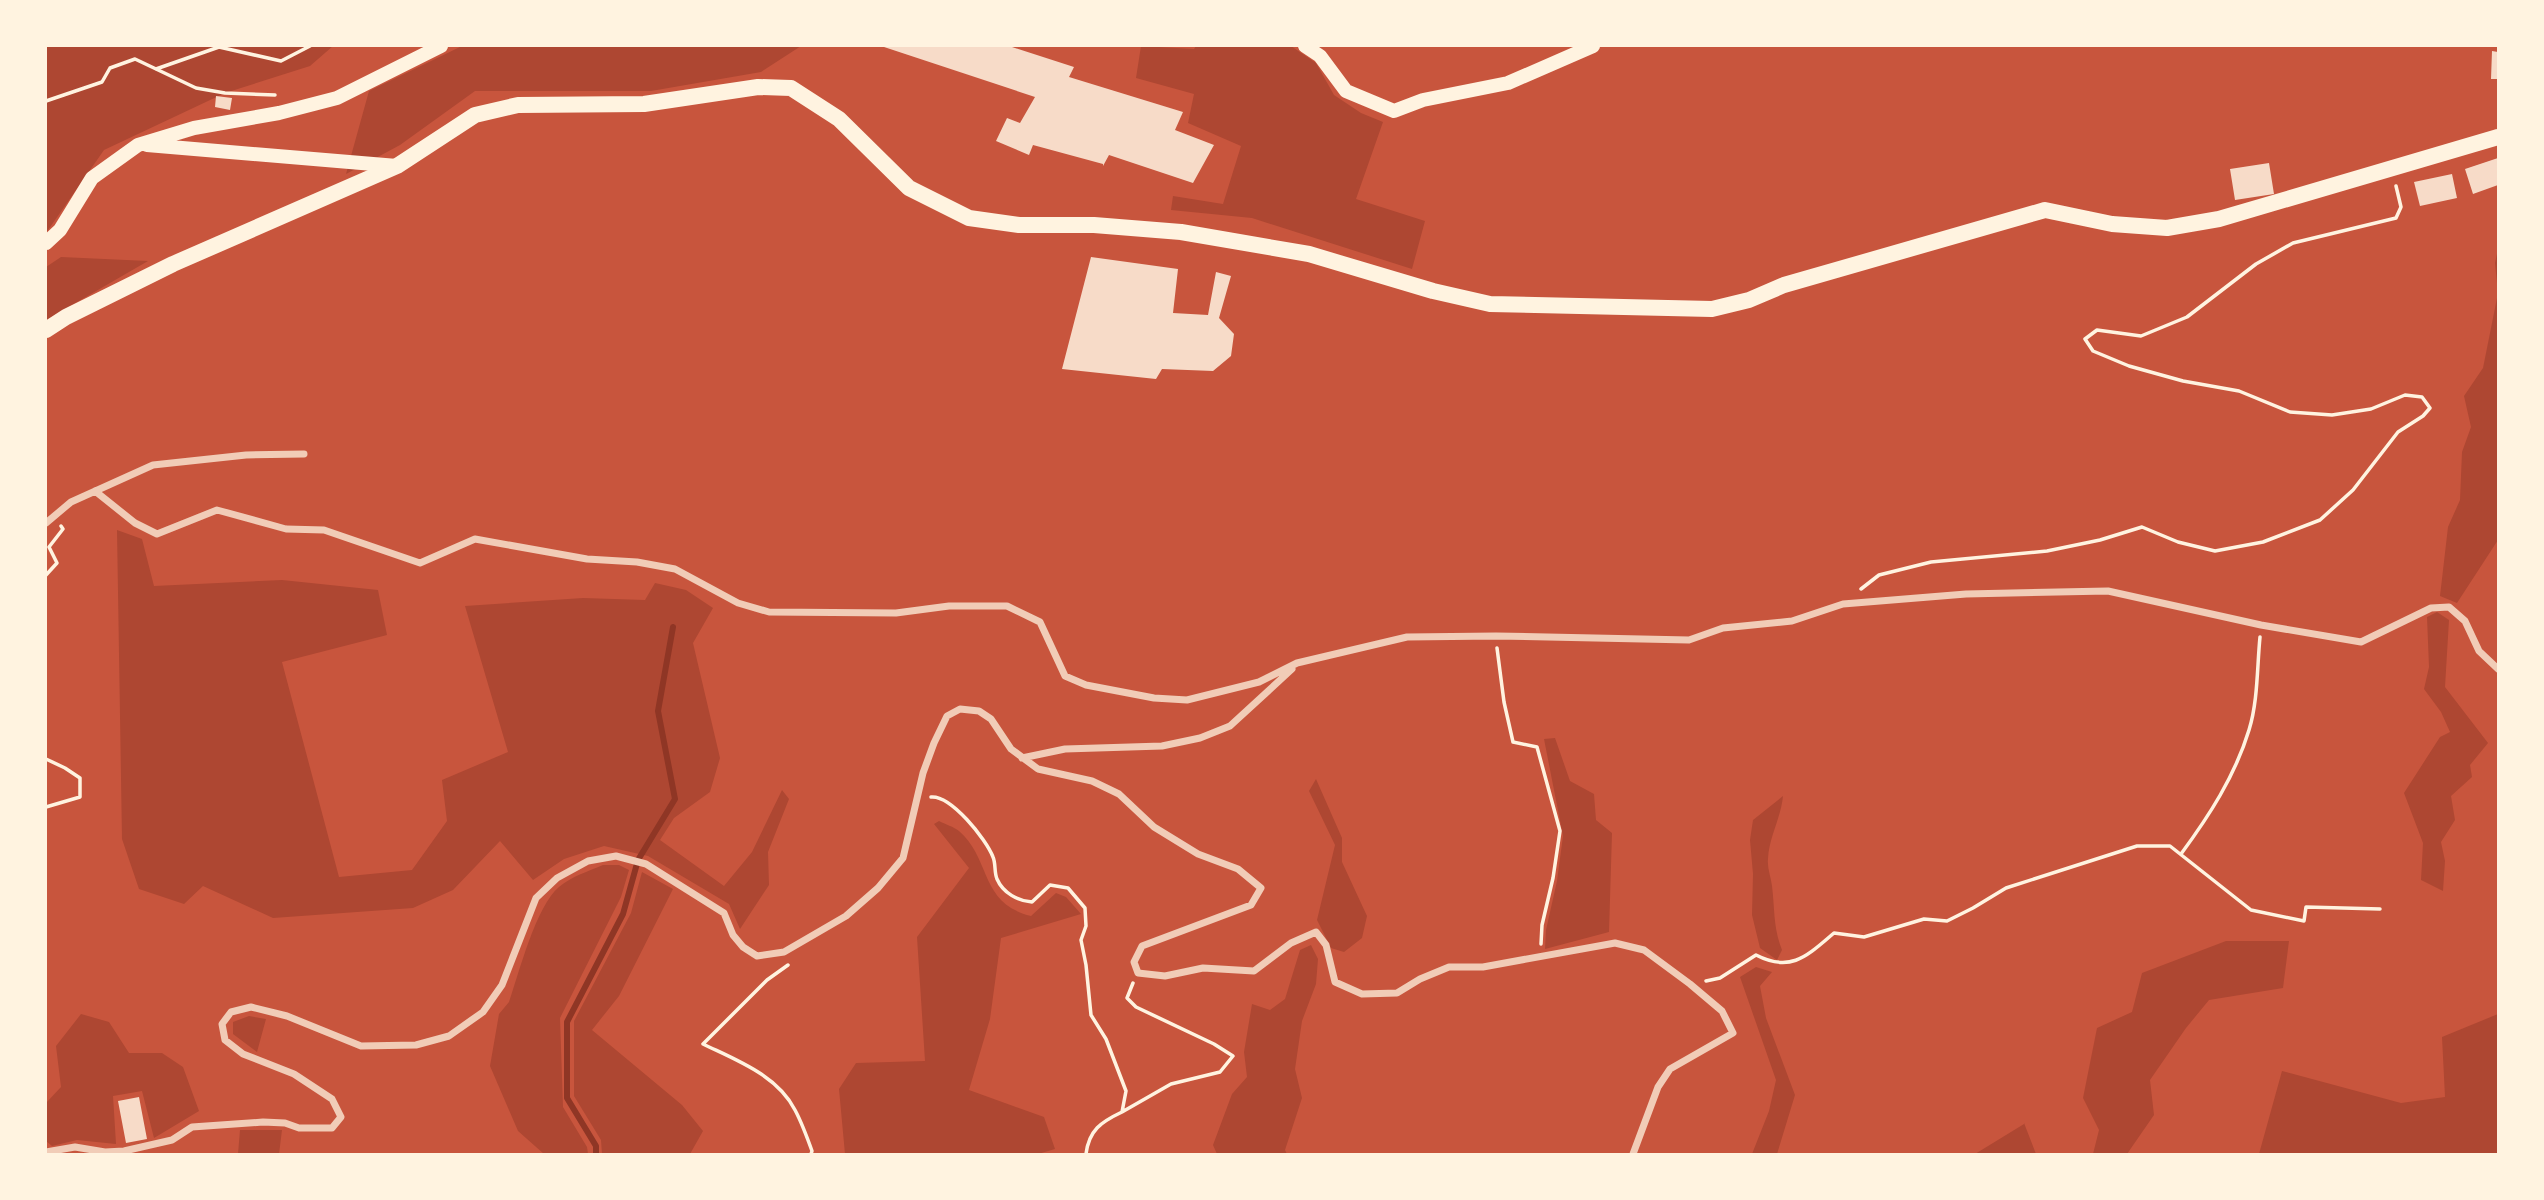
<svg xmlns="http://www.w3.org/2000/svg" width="2544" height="1200" viewBox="0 0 2544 1200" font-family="'Nunito Sans',sans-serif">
<rect width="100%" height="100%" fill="#c8553d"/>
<path fill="#ae4732" d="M46,46H333L310,66L225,93L104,150L46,233Z
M462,46H801L761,72L651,91H475L400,145L346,174L369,91Z
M1141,46L1194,49L1196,46H1291L1316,63L1334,95L1361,113L1383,122L1356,199L1425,221L1412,269L1252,218L1171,210L1173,196L1223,204L1241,146L1188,123L1194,94L1136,78Z
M2498,249V540L2457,603L2440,596L2448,527L2460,500L2462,452L2471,427L2464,396L2483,368L2498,293L2495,263Z
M61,257L148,261L46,320V267Z
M117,530L142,539L154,586L282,580L378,590L387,635L282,662L339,877L412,870L447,821L442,780L508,752L465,606L583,598L645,600L655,583L686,590L713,608L693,643L720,758L710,792L674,818L660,840L724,886L752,852L782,790L789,799L768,852L769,885L740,929L729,904L648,856L604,846L564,859L533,880L500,841L453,890L413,908L273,918L203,886L184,904L139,889L122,839Z
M2437,612L2449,620L2445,687L2488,743L2470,765L2472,777L2451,796L2455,820L2441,842L2445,861L2443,891L2421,880L2423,843L2404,793L2440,737L2450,732L2441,712L2424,689L2429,667L2427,617Z
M1555,738L1570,781L1594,794L1596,820L1612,833L1609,932L1545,949L1546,930L1557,881L1563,836L1544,739Z
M1316,779L1342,838V862L1367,916L1362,938L1344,952L1331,948L1317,920L1335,845L1309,791Z
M1783,796C1781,818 1769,837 1768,859C1767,868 1771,877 1772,886C1775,910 1773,927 1782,950L1777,960L1760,948L1752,915L1753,874L1750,840L1753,820Z
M939,821C945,824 954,827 959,831C992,860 979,903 1031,916L1056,893L1066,897L1081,914L1001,938L990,1019L969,1090L1044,1117L1055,1149L1038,1154H845L839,1089L856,1063L925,1061L917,937L969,868L934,824Z
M603,865H619L629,870L621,897L560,1018L563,1107L587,1147L588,1154H544L518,1131L490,1066L499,1014L509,1002C519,973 536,906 559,887C572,876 587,872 603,865Z
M642,872L673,889L619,996L592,1030L682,1105L703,1131L690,1154H602L601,1140L574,1096V1021L631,913Z
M2226,941H2289L2283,988L2209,1000L2186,1028L2150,1080L2154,1115L2127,1154H2093L2099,1130L2083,1098L2097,1028L2132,1012L2142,973Z
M1311,945L1318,959L1316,984L1302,1021L1295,1069L1302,1098L1285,1150L1287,1154H1217L1213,1145L1232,1094L1247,1077L1244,1052L1252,1004L1270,1010L1285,999L1300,950Z
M1756,967L1772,972L1760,986L1766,1018L1795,1095L1777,1154H1752L1769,1111L1776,1080L1740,977Z
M81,1014L109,1022L129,1053H162L183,1067L199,1111L154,1138L142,1091L113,1096L116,1144L77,1140L52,1146L46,1141V1103L61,1087L56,1046Z
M2498,1014V1154H2259L2282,1071L2401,1103L2445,1097L2442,1037Z
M249,1016L266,1019L257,1052L233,1034V1022Z
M2024,1123L2036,1154H1975L2024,1124Z
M240,1130H282L279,1154H238Z"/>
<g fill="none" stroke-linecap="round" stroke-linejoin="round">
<path stroke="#8f3625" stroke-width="6" d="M596,1154V1146L567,1098V1022L623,914L638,860L675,799L658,711L673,627"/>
</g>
<path fill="#f7dbc8" d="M881,46H1009L1074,67L1069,77L1183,112L1175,130L1214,145L1193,183L1109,155L1103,166V164L1033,145L1029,155L996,141L1007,118L1020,123L1035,97Z
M2492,51L2498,52V79H2491Z
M216,96L232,98L230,110L215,107Z
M2498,158V185L2473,194L2465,169Z
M2269,163L2274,194L2235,200L2230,169Z
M2452,174L2457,198L2420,206L2414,182Z
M1091,257L1178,269L1173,313L1208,315L1216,272L1231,276L1219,318L1234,334L1231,356L1213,371L1162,369L1156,379L1062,369Z
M139,1097L147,1139L126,1143L118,1101Z"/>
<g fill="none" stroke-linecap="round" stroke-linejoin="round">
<path stroke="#fff3e0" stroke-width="3.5" d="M156,69L219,47L281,61L310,46
M46,101L102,82L110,68L135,59L196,88L225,93L275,95
M46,575L57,563L49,547L63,529L61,526
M1861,589L1879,575L1931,562L2047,551L2100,540L2142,527L2178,542L2215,551L2263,542L2320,520L2353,490L2398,432L2423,416L2430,408L2422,397L2405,395L2371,409L2332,415L2290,412L2239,391L2183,381L2129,366L2093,351L2085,339L2097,330L2141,336L2187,317L2256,264L2293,243L2396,218L2401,207L2396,186
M1497,648L1504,702L1513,742L1537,747L1560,831L1553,878L1542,925L1541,944
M46,759L65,768L80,778V797L46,807
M931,797C951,795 986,839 993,857C996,864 994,872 997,879C1003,893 1018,901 1032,902L1050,885L1068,888L1085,908L1086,926L1081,940L1086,965L1091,1015L1106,1039L1126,1091L1122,1112C1101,1122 1089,1130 1086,1154
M2181,854C2209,816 2235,776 2249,730C2258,701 2257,667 2260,637
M788,965L767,980L703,1044C736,1060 777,1075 795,1110C802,1123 807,1137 812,1151L811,1154
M1706,981L1720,978L1756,955C1791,973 1807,956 1834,933L1864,937L1924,919L1947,921L1973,908L2006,888L2137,846H2170L2251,910L2304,921L2306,907L2380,909
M1122,1112L1171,1084L1220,1072L1233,1056L1214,1044L1136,1007L1127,998L1133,983"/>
<path stroke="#f1ccb7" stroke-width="7" d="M95,491L135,523L157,534L217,510L286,529L324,530L420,563L475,539L587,559L637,562L675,569L738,603L769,612L896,613L949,606H1007L1040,622L1065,676L1086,685L1154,698L1187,700L1259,682L1297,663L1407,637L1496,636L1689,640L1723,628L1792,621L1843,604L1966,594L2108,591L2261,625L2361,642L2431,608L2449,607L2465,621L2479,651L2498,669
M46,523L71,502L153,465L246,455L304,454
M1022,758L1065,749L1162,746L1200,738L1230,726L1292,669
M46,1152L75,1147L105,1152L124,1151L172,1140L192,1127L263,1122L285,1123L299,1128H332L341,1117L332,1099L294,1074L243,1054L225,1040L222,1024L231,1012L251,1007L287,1016L361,1046L416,1045L449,1036L483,1012L502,985L536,898L557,878L588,861L616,856L646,864L724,913L733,935L743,947L757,956L784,952L846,916L878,888L903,858L923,773L934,743L947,716L960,709L979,711L991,719L1011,749L1038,769L1092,781L1119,794L1154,827L1198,854L1238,869L1261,888L1251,905L1142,946L1134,962L1138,973L1165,976L1203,968L1254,971L1291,943L1316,932L1326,945L1335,982L1362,994L1397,993L1420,979L1449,967H1483L1615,943L1644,950L1690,984L1722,1011L1733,1033L1670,1069L1658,1087L1633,1154"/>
<path stroke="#fff3e0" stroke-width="14" d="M1305,46L1320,56L1346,91L1394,111L1423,100L1508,83L1593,46
M147,145L397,166
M46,243L60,230L92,178L138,145L194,128L279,113L337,98L441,46"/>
<path stroke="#fff3e0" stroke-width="16" d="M46,330L66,317L173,264L397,166L475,115L518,105L644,104L758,87L791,88L839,119L909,188L969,218L1019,225H1094L1181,232L1309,254L1433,291L1490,304L1712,309L1749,300L1784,285L2045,210L2112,224L2167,228L2219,219L2498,137"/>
</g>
<rect width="2544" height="1200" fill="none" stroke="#fff3e0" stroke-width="94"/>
</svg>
